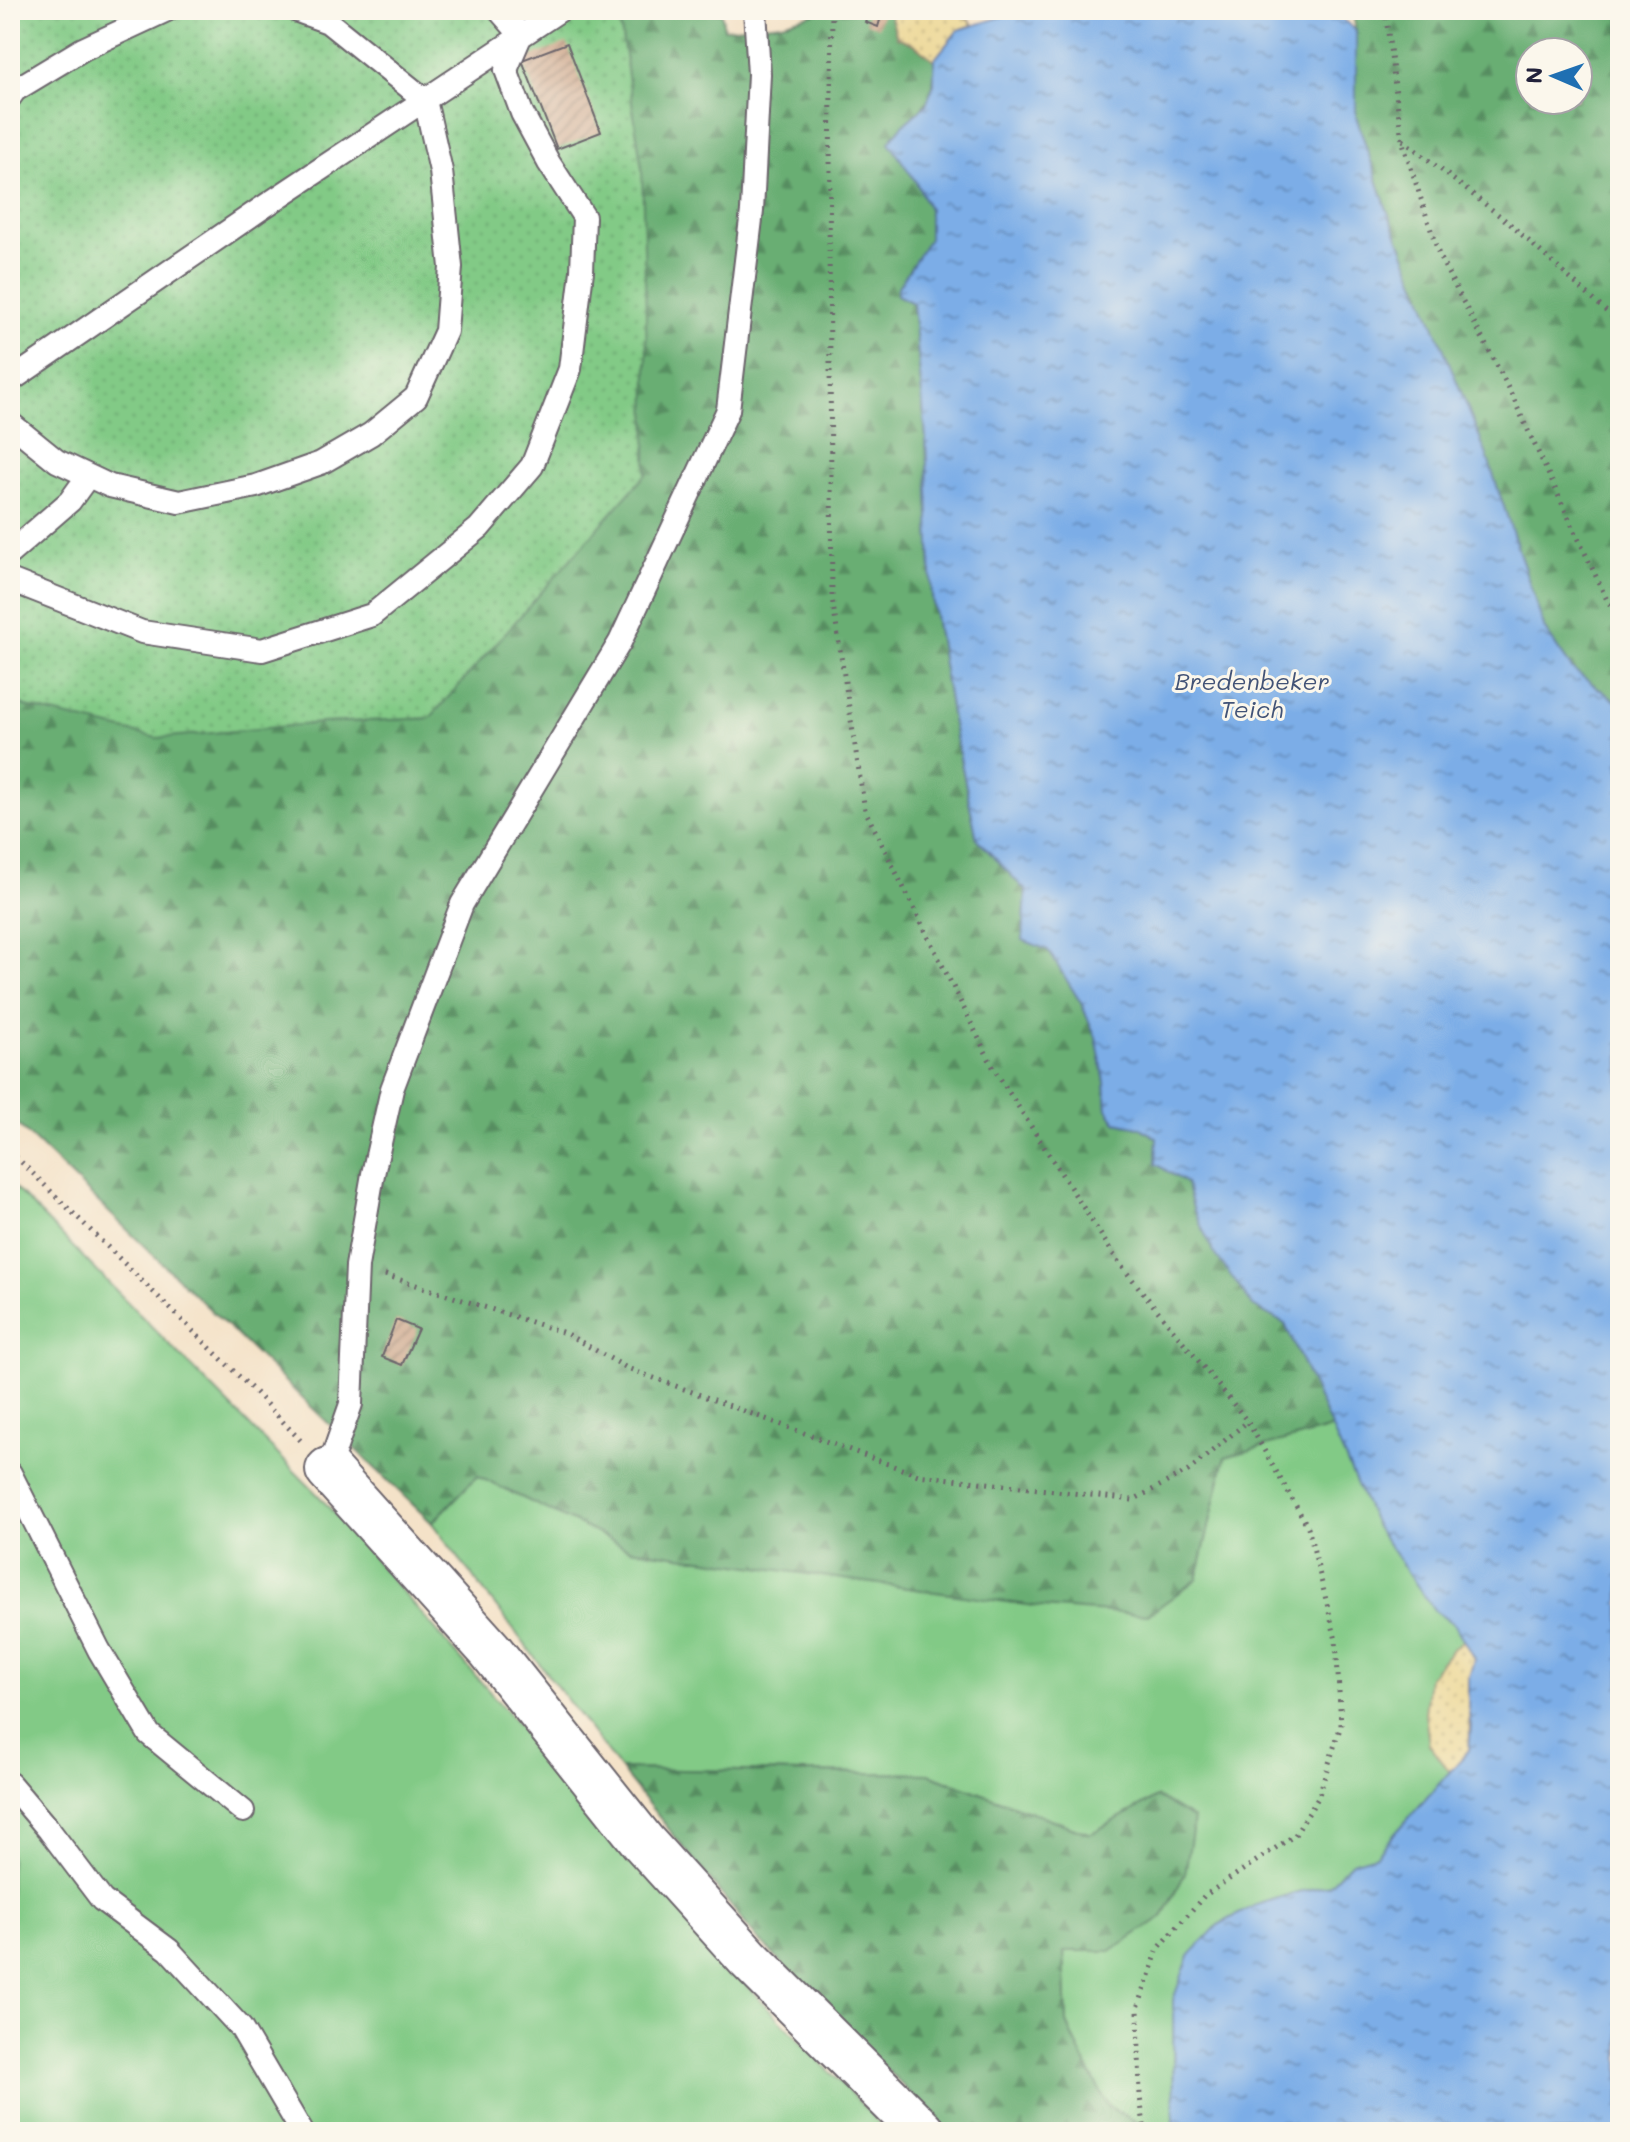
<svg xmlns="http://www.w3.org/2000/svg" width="1630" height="2142" viewBox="0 0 1630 2142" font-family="Mali,sans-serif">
<defs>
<pattern id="forest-firs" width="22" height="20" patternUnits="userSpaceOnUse" patternTransform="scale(2)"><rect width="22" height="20" fill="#69ae73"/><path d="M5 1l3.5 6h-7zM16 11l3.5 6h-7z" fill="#568d60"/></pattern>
<pattern id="sand-dots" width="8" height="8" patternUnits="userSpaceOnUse" patternTransform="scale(2)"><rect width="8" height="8" fill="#eeda9e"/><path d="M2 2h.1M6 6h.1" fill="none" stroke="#ccbb89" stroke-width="1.8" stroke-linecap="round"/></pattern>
<pattern id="park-dots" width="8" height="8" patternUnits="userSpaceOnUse" patternTransform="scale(2)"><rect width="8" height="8" fill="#82ca86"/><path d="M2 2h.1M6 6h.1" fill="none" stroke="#70ad75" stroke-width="1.8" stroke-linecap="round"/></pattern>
<pattern id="water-ripples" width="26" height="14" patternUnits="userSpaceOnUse" patternTransform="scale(2)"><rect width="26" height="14" fill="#7cade7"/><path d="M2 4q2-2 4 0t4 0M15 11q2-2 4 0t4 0" fill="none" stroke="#658cbc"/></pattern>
<pattern id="building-hatch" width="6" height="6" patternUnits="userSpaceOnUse" patternTransform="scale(2)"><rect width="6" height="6" fill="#cda68a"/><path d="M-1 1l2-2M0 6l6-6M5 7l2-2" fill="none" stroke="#a68772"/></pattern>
</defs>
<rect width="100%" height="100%" fill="#fbf7ec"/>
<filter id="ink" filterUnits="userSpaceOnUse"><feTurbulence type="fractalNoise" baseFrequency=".0125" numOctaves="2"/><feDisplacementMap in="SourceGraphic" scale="16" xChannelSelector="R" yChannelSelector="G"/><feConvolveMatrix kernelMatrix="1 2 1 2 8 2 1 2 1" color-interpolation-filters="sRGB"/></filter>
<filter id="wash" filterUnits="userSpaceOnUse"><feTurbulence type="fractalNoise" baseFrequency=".006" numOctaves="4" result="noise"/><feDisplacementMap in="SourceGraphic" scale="32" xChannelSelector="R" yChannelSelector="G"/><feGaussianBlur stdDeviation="1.8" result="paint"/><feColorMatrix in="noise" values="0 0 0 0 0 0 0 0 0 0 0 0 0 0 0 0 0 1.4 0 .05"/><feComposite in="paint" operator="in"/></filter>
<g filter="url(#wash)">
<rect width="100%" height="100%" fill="#f4e2c8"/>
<path fill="#82ca86" stroke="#527660" stroke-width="2" d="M10,1183L320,1497L731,1969L888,2132H10Z
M1332,1428L1376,1527L1435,1611L1455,1625L1464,1640L1469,1750L1376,1856L1352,1862L1329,1885L1294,1893L1254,1906L1218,1925L1173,2000L1174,2132H1155L1109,2107L1087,2068L1067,2023L1064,1950L1110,1951L1157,1797L1091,1834L929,1774L620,1769L432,1523L477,1476L630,1549L1197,1579L1225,1457Z"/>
<path fill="url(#forest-firs)" stroke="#466857" stroke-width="2" fill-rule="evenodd" d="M618,10H721L724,29L782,23L827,10H894L891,17L897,37L914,44L934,60C935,99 930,101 902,126L916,182L929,208L930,239L898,287L897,295L913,303L926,437L932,598L952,719L977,839L1026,891L1023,940L1048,949L1081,1003L1096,1037L1105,1082L1107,1109L1116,1122L1139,1127L1157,1138L1156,1164L1186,1183L1194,1211L1253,1306L1285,1324L1332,1428L1225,1457L1197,1579L1148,1615L1041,1607L630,1549L477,1476L432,1523L10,1117V698L27,707L321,723L430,718L642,169Z
M1352,10H1620V704L1572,669L1545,630L1486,453L1387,210L1356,116V31ZM1530,52H1578V100H1530Z
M620,1769L929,1774L1090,1834L1157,1797L1194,1819L1185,1874L1162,1917L1110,1951H1064L1067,2023L1087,2067L1109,2107L1155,2132H948L756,1937Z"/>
<path fill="url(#sand-dots)" stroke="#887e6c" stroke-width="2" d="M894,10H959L973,25L958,30L934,60L914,44L897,37L891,17Z
M1464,1640L1474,1659L1468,1680L1470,1741L1469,1750L1450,1772L1429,1744L1425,1714L1429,1677L1452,1649Z"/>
<path fill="url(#park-dots)" stroke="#527660" stroke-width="2" d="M10,10H618L642,169L647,357L646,474L430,718L321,723L157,738L27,707L10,698Z"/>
<path fill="url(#water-ripples)" stroke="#4f6891" stroke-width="2" d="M1024,10H1333L1356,31V116L1387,210L1486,453L1545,630L1572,669L1620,704V2132H1174L1173,2000L1189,1956L1218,1925L1254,1906L1294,1893L1329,1885L1352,1862L1376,1855L1469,1750L1471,1726L1468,1707V1680L1474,1659L1455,1625L1435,1611L1376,1527L1285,1324L1253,1306L1213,1251L1194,1211L1186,1183L1156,1164L1157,1138L1139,1127L1116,1122L1107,1109L1105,1082L1096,1037L1081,1003L1048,950L1023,940L1026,891L977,839L952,719L932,597L926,437L913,303L897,295L898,287L929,239V209L916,182L889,142L902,126L926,105L934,84V60L958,30Z"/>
<g id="blocks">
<path fill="url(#building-hatch)" d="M869,10H883L878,27L865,22Z
M567,43L601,132L557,149L522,60Z
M396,1320L418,1329L402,1365L382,1357Z"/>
</g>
</g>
<g filter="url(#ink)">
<use href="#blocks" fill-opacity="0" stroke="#6c656c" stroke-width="2"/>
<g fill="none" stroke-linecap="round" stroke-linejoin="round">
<defs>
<path id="lane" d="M10,97L15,90L83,49L167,10
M10,381L259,210L560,10
M10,423L57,461L110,486L179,502L256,486L321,463L371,434L416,397L446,331L451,267L441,171L425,100L328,22L295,10
M10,553L70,501L88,476
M10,580L142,632L262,650L372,615L479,528L532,466L570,369L582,271L584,217L549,163L522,113L506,70L521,35L499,10
M328,1470L351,1404L357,1266L373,1174L392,1089L462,904L620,642L728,410L752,211L759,74L755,10
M10,1473L99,1650L149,1734L243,1811
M10,1784L49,1830L102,1900L169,1950L241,2028L302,2132"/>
<path id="street" d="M328,1470L490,1650L643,1842L748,1958L923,2132"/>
</defs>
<use href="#lane" stroke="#6c656c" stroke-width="26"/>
<use href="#street" stroke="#6c656c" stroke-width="48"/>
<path stroke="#6c656c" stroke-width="5" stroke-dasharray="2 6" stroke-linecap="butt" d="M832,10L829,248L832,598L865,810L994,1069L1119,1263L1248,1422L1308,1527L1336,1640L1341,1725L1318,1798L1295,1835L1204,1896L1158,1949L1138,2008L1140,2097L1145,2132
M1385,10L1402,140L1440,258L1506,383L1607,600L1620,619
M1403,140L1509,223L1620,324
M10,1151L253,1390L303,1443
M385,1275L565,1333L627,1368L918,1475L1133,1500L1188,1471L1247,1422"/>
<use href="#lane" stroke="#fff" stroke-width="22"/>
<use href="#street" stroke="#fff" stroke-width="44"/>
</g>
</g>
<g text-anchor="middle" stroke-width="6" stroke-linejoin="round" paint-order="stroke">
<g font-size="24" font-style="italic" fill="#425377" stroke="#fbf7ec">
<text x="1252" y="690">Bredenbeker<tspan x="1252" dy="28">Teich</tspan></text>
</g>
</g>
<rect width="1630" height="2142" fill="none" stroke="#fbf7ec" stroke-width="40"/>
<g transform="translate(1554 76) rotate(272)"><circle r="38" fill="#fbf7ec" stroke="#a4a2a5" stroke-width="2"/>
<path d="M0-6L14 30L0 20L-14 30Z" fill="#1f6fb2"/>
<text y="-12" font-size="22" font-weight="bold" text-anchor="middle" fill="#22223b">N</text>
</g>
</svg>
